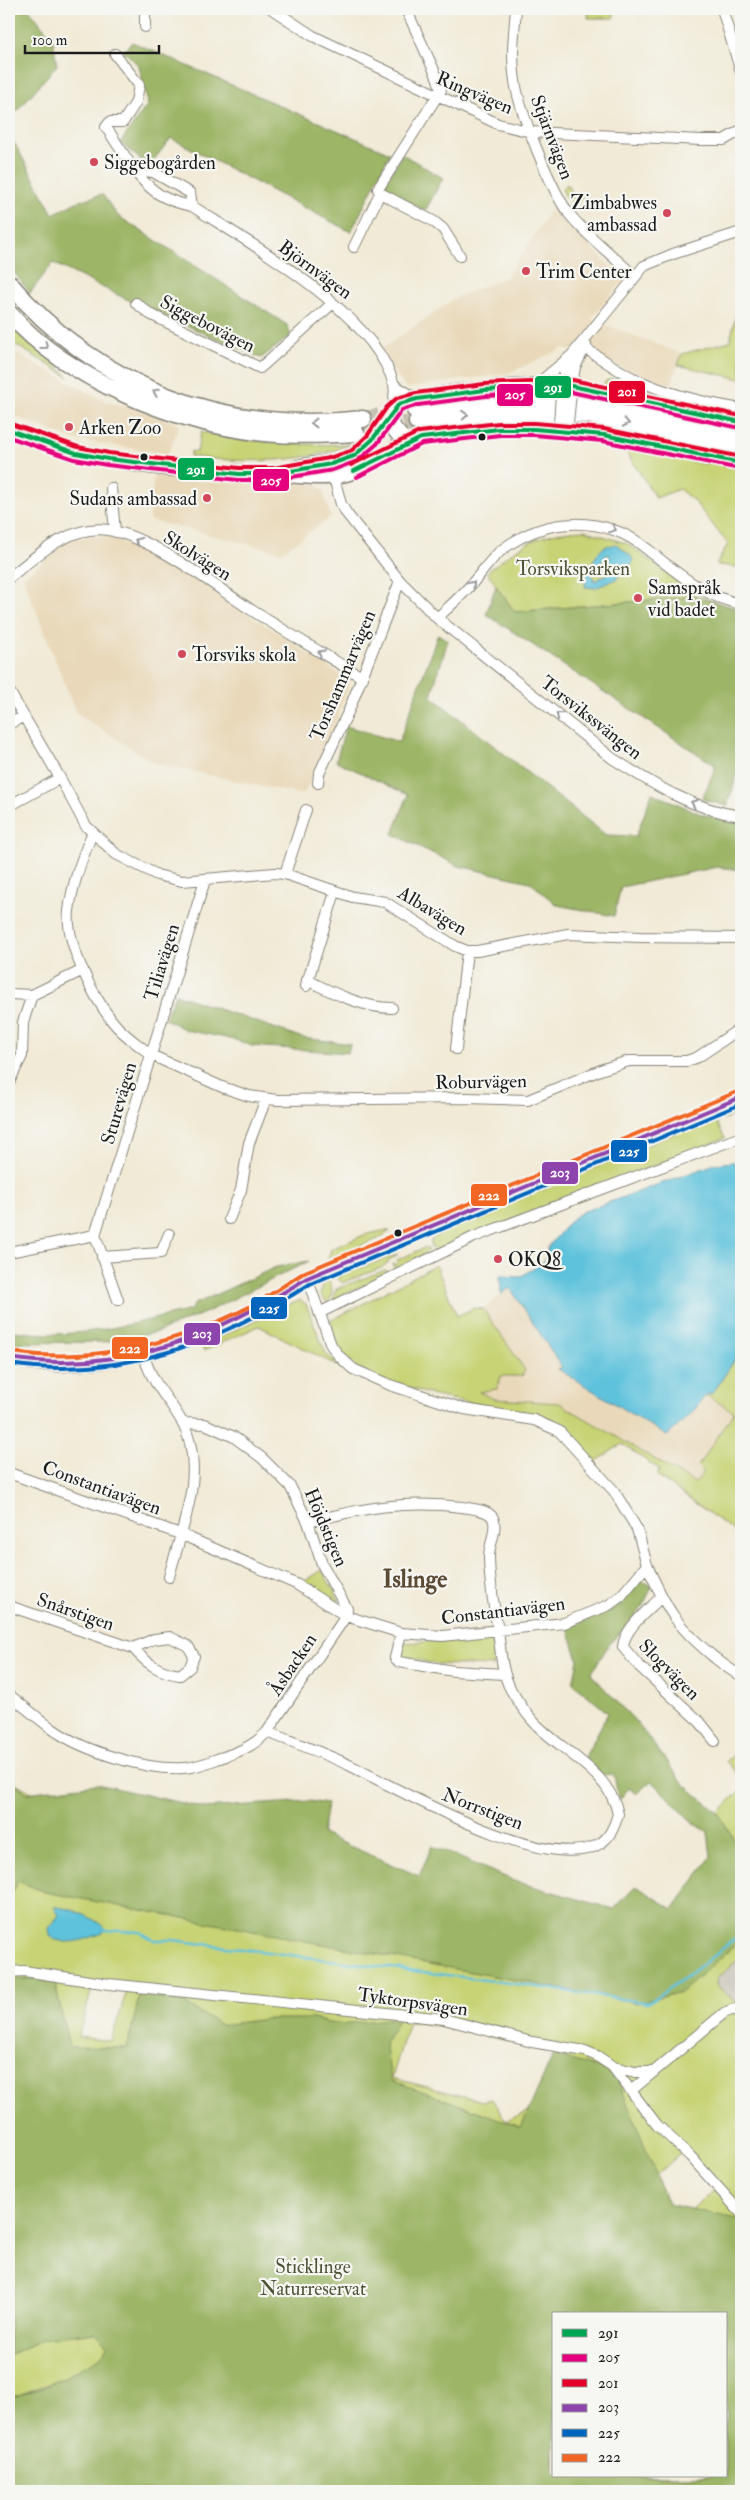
<svg xmlns="http://www.w3.org/2000/svg" width="750" height="2500" viewBox="0 0 750 2500" font-family="'IM FELL Double Pica',serif">
<rect width="100%" height="100%" fill="#f6f6f2"/>
<filter id="ink" filterUnits="userSpaceOnUse"><feTurbulence type="fractalNoise" baseFrequency=".02" numOctaves="2"/><feDisplacementMap in="SourceGraphic" scale="10" xChannelSelector="R" yChannelSelector="G"/><feConvolveMatrix kernelMatrix="1 2 1 2 8 2 1 2 1" color-interpolation-filters="sRGB"/></filter>
<filter id="wash" filterUnits="userSpaceOnUse"><feTurbulence type="fractalNoise" baseFrequency=".0096" numOctaves="4" result="noise"/><feDisplacementMap in="SourceGraphic" scale="20" xChannelSelector="R" yChannelSelector="G"/><feGaussianBlur stdDeviation="1.12" result="paint"/><feColorMatrix in="noise" values="0 0 0 0 0 0 0 0 0 0 0 0 0 0 0 0 0 1.4 0 .05"/><feComposite in="paint" operator="in"/></filter>
<g filter="url(#wash)">
<rect width="100%" height="100%" fill="#f1ead6"/>
<path fill="#e9d9ba" d="M553,206L623,281L591,319L682,354L671,384L563,348L509,373L406,388L391,368L382,349L457,297L507,277Z
M9,350L108,403L130,406L179,425L168,454L73,439L9,414Z
M154,475L200,481L316,484L323,491L331,517L282,552L149,520Z
M105,536L165,559L350,681L330,740L303,795L154,763L76,713L23,577L71,539Z
M510,1287L562,1368L558,1369L667,1436L689,1416L706,1395L735,1412L698,1466L704,1472L695,1483L559,1403L494,1399L478,1392L497,1389L501,1376H521L525,1371L483,1309Z"/>
<path fill="#c9c3b8" d="M741,1952V2001L736,2006L712,1981Z"/>
<path fill="#c7d374" stroke="#727848" fill-rule="evenodd" d="M589,9H614V18H588Z
M567,184L576,198L583,194L581,200L575,206L565,196L562,189Z
M741,313V379L678,365L682,354L730,341L736,314Z
M9,322L69,377L9,341Z
M624,378L662,395L694,404L606,387L604,384L606,381L612,379L623,385Z
M201,432C252,443 299,446 351,444C307,464 237,463 190,456L191,451L197,452Z
M625,444L703,464L709,462L741,469V567L716,565L728,544L694,501L679,489L656,498L625,450Z
M584,530L628,544L697,596L514,612L487,572C521,544 539,532 584,530Z
M741,1105V1112L716,1122L725,1138L437,1250L431,1248V1240L441,1233Z
M382,1231H390L378,1239L328,1259L331,1249L364,1235Z
M426,1247L429,1250L426,1253L397,1268L393,1267V1264L396,1265L398,1263L397,1260Z
M398,1254L381,1268L342,1283L336,1277Z
M436,1265L457,1316L474,1308L483,1309L525,1370L522,1376H501L497,1389L479,1392L494,1399L559,1403L695,1483L704,1472L698,1466L734,1412L706,1395L713,1393L741,1350V1536L657,1476L659,1469L622,1444L595,1462L553,1419L435,1396L380,1379L356,1367L340,1351L333,1335L330,1321Z
M385,1270L389,1272L333,1301L336,1289Z
M328,1280C333,1287 334,1297 327,1303L320,1294L323,1285Z
M300,1300L306,1304L326,1354L344,1369L259,1326L204,1351L201,1345Z
M322,1570L339,1600L333,1603L302,1583Z
M491,1637L494,1666L435,1664L401,1656L404,1643Z
M737,1750L741,1754V1782L737,1773L726,1761Z
M9,1779L29,1791L71,1806L465,1893L662,1918L741,1865V1957L717,1978L716,1985L741,2006V2491H9V2432L52,2383L9,2398ZM93,1986L127,1990L111,2041L78,2037ZM409,2022L443,2026L559,2053L538,2107L506,2121L492,2099L483,2101L392,2078ZM682,2152L715,2189L676,2223L646,2185ZM554,2314H726V2476H554Z
M741,1789V1860L717,1814Z"/>
<path fill="#9db566" stroke="#5c6841" fill-rule="evenodd" d="M9,9H29L53,40L57,65L9,120Z
M132,42L390,153L351,232L171,138L149,166L120,143L148,104L139,66L124,51Z
M9,133L53,214L77,202L102,194L118,216L287,325L291,336L261,358L124,298L53,263L30,293L9,266Z
M402,154L443,178L425,211L383,187Z
M496,586L515,612L697,596L741,610V627L735,657L741,659V763L727,806L702,799L716,766L486,614Z
M438,634L448,640L431,696L606,835L636,836L652,793L701,814L741,824V870L717,867L621,887L614,916L557,905L530,882L459,866L393,834L408,795L336,761L346,726L399,742Z
M175,994L303,1038L350,1044L348,1053L252,1046L236,1040L186,1030L165,1019Z
M309,1261L207,1312L158,1332L105,1342L9,1343V1330C71,1342 131,1324 191,1310L193,1305L276,1267Z
M639,1579L652,1587L641,1609L608,1646L591,1674L638,1724L684,1784L719,1814L741,1852V1940L681,1992L637,2003L45,1892L18,1881L9,1900V1778L27,1793L97,1784L204,1808L310,1801L327,1804L322,1834L419,1876L432,1846L517,1882L614,1909L636,1886L673,1909L711,1857L708,1832L691,1821L651,1781L636,1794L629,1788L620,1799C615,1790 617,1783 613,1774L601,1775L585,1757L608,1713L573,1683L578,1660L568,1628L619,1606Z
M54,1978L69,2047L127,2048L140,1993L184,2003L221,2025L266,2019H313L340,2024L399,2018L385,2042L391,2080L521,2127L553,2055L615,2073L668,2204L741,2220V2491H9V2398L45,2387L101,2358L107,2345L94,2332L43,2339L9,2355V1980ZM554,2314H726V2476H554Z"/>
<path fill="#5ec2dc" stroke="#3d6f7c" fill-rule="evenodd" d="M616,544L631,556L633,561L629,569L621,571L617,579L595,588L585,587C584,577 595,554 604,547C608,545 612,546 616,544ZM608,554L610,556L608,562L613,566L614,570L595,581L591,574Z
M741,1161V1350L713,1393L706,1395L689,1416L667,1436L558,1369L562,1367L510,1288L501,1294L500,1276L520,1277L544,1262L548,1247L572,1219L582,1212L715,1164Z
M54,1907C70,1907 92,1917 104,1927L103,1933C86,1939 66,1948 50,1936L49,1928L59,1915Z"/>
<g fill="none" stroke-linecap="round" stroke-linejoin="round">
<path stroke="#5ec2dc" stroke-width="2.5" d="M104,1930L140,1932L154,1940H173L531,1986L648,2003L689,1975L741,1934"/>
</g>
</g>
<g filter="url(#ink)">
<g fill="none" stroke-linecap="round" stroke-linejoin="round">
<path stroke="#c6c1b1" stroke-width="16" stroke-dasharray="16 8" stroke-linecap="butt" d="M363,419L400,412
M356,433L417,422"/>
<defs>
<path id="street" d="M145,9V27
M272,9L313,36L498,124L531,132L701,140H724L741,130
M406,9L438,79L441,90L378,189L380,193L433,221L443,229L460,256
M516,9C514,33 511,57 515,81C519,110 552,193 570,215C589,238 614,256 634,276
M722,9L741,72
M115,54L139,85L136,102L123,122H110L106,127L134,170L153,172L190,193L192,206C252,245 375,313 394,385C396,393 393,403 392,411
M134,170C151,192 165,201 192,206
M354,247L380,193
M136,303L150,314L260,368L333,303
M580,345C598,356 615,369 633,378C667,394 704,403 741,409
M394,385L417,399
M536,385L572,355L644,266L673,254L741,232
M571,390L575,367L586,345
M561,392L565,370L571,358
M332,470L341,504L347,514L400,581L437,618L612,758C652,784 694,810 741,816
M111,488L115,532
M9,578C36,556 70,524 108,530C151,536 216,587 253,611C289,634 326,655 363,678
M437,618C450,606 464,594 475,580C484,570 492,557 503,549C547,516 605,515 647,549C676,572 704,597 741,604
M9,691L60,778L86,826L116,854L157,875L182,881L275,873L285,874L353,897L385,902L455,946L467,951H477L568,934L639,937L741,938
M9,724L24,716
M318,783L319,774L349,710L400,581
M9,806L60,778
M285,874L306,810
M205,880L151,1055L222,1087L249,1096L277,1100L467,1098L528,1100L603,1069L629,1061H687L698,1057L741,1028
M307,980C333,993 364,1008 392,1008
M306,986L335,892
M9,994L32,995L83,970
M456,1049L467,951
M9,1082L22,1056L23,1022L32,995
M229,1219L241,1190L249,1143L266,1099
M95,1235L118,1300
M9,1252L95,1235L151,1055C139,1045 123,1035 113,1022C94,998 65,943 69,911C72,884 82,858 92,834
M102,1257L161,1253L169,1234
M319,1313L474,1237L741,1137
M143,1352C151,1384 167,1395 182,1422C208,1470 181,1529 169,1577
M182,1423L205,1424L234,1437L262,1458L290,1486L308,1522L322,1564L347,1609L346,1616L267,1732
M9,1473L180,1534L296,1584L346,1616L401,1633L443,1636L564,1623L609,1605L621,1596L647,1565L637,1529L614,1491L559,1431L534,1420L464,1409L390,1385L353,1369L339,1356L331,1345L307,1278
M647,1565C667,1610 676,1626 715,1658C723,1664 732,1672 741,1675
M661,1597C649,1610 624,1628 623,1647L639,1666L700,1722L715,1741
M9,1606L133,1648
M401,1633L395,1658L399,1662L454,1671L504,1674
M170,1637L188,1646L194,1656L190,1667L180,1675C159,1672 147,1664 133,1648L154,1639Z
M9,1695C24,1706 38,1719 54,1730C84,1751 147,1771 184,1768C196,1767 207,1763 217,1759C236,1753 253,1747 267,1732C295,1743 324,1753 351,1766C400,1790 550,1877 601,1843C611,1836 615,1825 618,1814C610,1771 560,1751 533,1721C525,1712 517,1700 511,1690C501,1671 501,1651 498,1631C494,1606 489,1581 489,1556C489,1545 498,1529 493,1518C488,1509 472,1509 462,1507C405,1500 363,1508 308,1522
M9,1972L24,1971L109,1984L444,2019L532,2042L585,2051L597,2056L612,2066L657,2125L690,2156L741,2213
M614,2067L635,2072H654
M632,2090L724,2013L734,2009L741,2013"/>
<path id="secondary" d="M392,411C408,391 542,384 572,386
M9,430C91,464 184,472 272,474C292,474 313,478 333,476C364,473 387,449 416,440C473,422 560,427 619,436
M297,468C327,461 349,466 372,440
M9,1358C86,1375 180,1349 248,1314C269,1304 288,1290 307,1278L741,1097"/>
<path id="primary" d="M9,283C98,388 226,435 363,419
M9,313C67,380 178,424 265,433C296,436 326,435 356,433
M572,386L741,422
M415,410C457,402 500,395 543,398C610,402 676,420 741,435
M417,422C474,413 530,410 589,415L741,447
M619,436L741,463"/>
</defs>
<use href="#street" stroke="#868379" stroke-width="12"/>
<use href="#secondary" stroke="#868379" stroke-width="18"/>
<use href="#primary" stroke="#868379" stroke-width="19"/>
<use href="#street" stroke="#fff" stroke-width="10"/>
<use href="#secondary" stroke="#fff" stroke-width="15"/>
<use href="#primary" stroke="#fff" stroke-width="16"/>
<defs>
<path id="street-bridge" d="M559,423L561,393
M568,423L571,393"/>
<path id="secondary-bridge" d="M392,411V426L400,436
M372,440L392,411"/>
</defs>
<use href="#street-bridge" stroke="#868379" stroke-width="12" stroke-linecap="butt"/>
<use href="#secondary-bridge" stroke="#868379" stroke-width="18" stroke-linecap="butt"/>
<use href="#street-bridge" stroke="#fff" stroke-width="10"/>
<use href="#secondary-bridge" stroke="#fff" stroke-width="15"/>
<defs>
<path id="bus-1" d="M9,430L76,453L108,459L239,474H274L331,464L354,456L372,440L399,404L417,399L485,390L572,386L741,422
M354,471L421,438L499,429H534L604,435L741,463"/>
<path id="bus-2" d="M9,437L74,459L107,465L238,480H274L333,470L357,461L377,444L402,410L418,405L486,396L571,392L740,428
M357,477L422,444L500,435H534L603,441L740,469"/>
<path id="bus-3" d="M11,424L78,447L109,453L239,468H273L329,458L351,451L367,436L387,407L397,398L416,393L484,384L573,380L741,416
M351,465L419,432L499,423H535L604,429L741,457"/>
<path id="bus-4" d="M9,1358C120,1375 215,1337 307,1278L741,1097"/>
<path id="bus-5" d="M9,1364C121,1381 217,1343 310,1284L741,1104"/>
<path id="bus-6" d="M10,1352C94,1364 178,1344 253,1305C271,1295 287,1283 305,1272L739,1091"/>
</defs>
<use href="#bus-1" stroke="#f6f6f2" stroke-width="8"/>
<use href="#bus-2" stroke="#f6f6f2" stroke-width="8"/>
<use href="#bus-3" stroke="#f6f6f2" stroke-width="8"/>
<use href="#bus-4" stroke="#f6f6f2" stroke-width="8"/>
<use href="#bus-5" stroke="#f6f6f2" stroke-width="8"/>
<use href="#bus-6" stroke="#f6f6f2" stroke-width="8"/>
<use href="#bus-1" stroke="#00a651" stroke-width="4"/>
<use href="#bus-2" stroke="#e5007d" stroke-width="4"/>
<use href="#bus-3" stroke="#e4002b" stroke-width="4"/>
<use href="#bus-4" stroke="#8e44ad" stroke-width="4"/>
<use href="#bus-5" stroke="#0065bd" stroke-width="4"/>
<use href="#bus-6" stroke="#f26522" stroke-width="4"/>
</g>
<defs><path id="oneway-chevron" d="M-2-3.5L2.5 0L-2 3.5" fill="none" stroke-width="1.6" stroke-linecap="round" stroke-linejoin="round" transform="scale(1.25)"/></defs>
<g stroke="#999">
<use href="#oneway-chevron" transform="translate(45 346) rotate(36)"/>
<use href="#oneway-chevron" transform="translate(156 392) rotate(-158)"/>
<use href="#oneway-chevron" transform="translate(465 415) rotate(-5)"/>
<use href="#oneway-chevron" transform="translate(314 423) rotate(180)"/>
<use href="#oneway-chevron" transform="translate(626 423) rotate(12)"/>
<use href="#oneway-chevron" transform="translate(613 529) rotate(20)"/>
<use href="#oneway-chevron" transform="translate(138 541) rotate(-157)"/>
<use href="#oneway-chevron" transform="translate(472 584) rotate(-48)"/>
<use href="#oneway-chevron" transform="translate(321 653) rotate(-150)"/>
<use href="#oneway-chevron" transform="translate(559 715) rotate(-141)"/>
<use href="#oneway-chevron" transform="translate(694 803) rotate(-157)"/>
</g>
</g>
<g fill="#d1495b" stroke="#f6f6f2" stroke-width="2">
<circle cx="94" cy="162" r="5"/>
<circle cx="667" cy="213" r="5"/>
<circle cx="526" cy="271" r="5"/>
<circle cx="69" cy="427" r="5"/>
<circle cx="207" cy="498" r="5"/>
<circle cx="638" cy="598" r="5"/>
<circle cx="182" cy="654" r="5"/>
<circle cx="498" cy="1259" r="5"/>
</g>
<g fill="#1c1c1c" stroke="#f6f6f2" stroke-width="2">
<circle cx="482" cy="437" r="4.5"/>
<circle cx="144" cy="457" r="4.5"/>
<circle cx="398" cy="1233" r="4.5"/>
</g>
<g text-anchor="middle" stroke-width="4.5" stroke-linejoin="round" paint-order="stroke">
<g font-size="19" fill="#1c1c1c" stroke="#f6f6f2">
<text transform="translate(475 92) rotate(23)" y="7">Ringvägen</text>
<text transform="translate(553 137) rotate(69)" y="7">Stjärnvägen</text>
<text transform="translate(316 269) rotate(36)" y="7">Björnvägen</text>
<text transform="translate(208 323) rotate(27)" y="7">Siggebovägen</text>
<text transform="translate(198 555) rotate(32)" y="7">Skolvägen</text>
<text transform="translate(342 675) rotate(-67)" y="7">Torshammarvägen</text>
<text transform="translate(592 717) rotate(38)" y="7">Torsvikssvängen</text>
<text transform="translate(433 910) rotate(31)" y="7">Albavägen</text>
<text transform="translate(161 962) rotate(-73)" y="7">Tiliavägen</text>
<text transform="translate(481 1081) rotate(-1)" y="7">Roburvägen</text>
<text transform="translate(118 1103) rotate(-74)" y="7">Sturevägen</text>
<text transform="translate(102 1487) rotate(20)" y="7">Constantiavägen</text>
<text transform="translate(327 1527) rotate(67)" y="7">Höjdstigen</text>
<text transform="translate(503 1610) rotate(-7)" y="7">Constantiavägen</text>
<text transform="translate(76 1611) rotate(19)" y="7">Snårstigen</text>
<text transform="translate(292 1664) rotate(-56)" y="7">Åsbacken</text>
<text transform="translate(670 1669) rotate(45)" y="7">Slogvägen</text>
<text transform="translate(483 1808) rotate(21)" y="7">Norrstigen</text>
<text transform="translate(413 2001) rotate(8)" y="7">Tyktorpsvägen</text>
</g>
<g font-size="19" fill="#1c1c1c" stroke="#f6f6f2" text-anchor="start">
<text x="104" y="169">Siggebogården</text>
<text x="657" y="209" text-anchor="end">Zimbabwes<tspan x="657" dy="22">ambassad</tspan></text>
<text x="536" y="278">Trim Center</text>
<text x="79" y="434">Arken Zoo</text>
<text x="197" y="505" text-anchor="end">Sudans ambassad</text>
<text x="648" y="594">Samspråk<tspan x="648" dy="22">vid badet</tspan></text>
<text x="192" y="661">Torsviks skola</text>
<text x="508" y="1266">OKQ8</text>
</g>
<g font-size="19" fill="#4f5336" stroke="#f6f6f2">
<text x="573" y="575">Torsviksparken</text>
<text x="313" y="2273">Sticklinge<tspan x="313" dy="22">Naturreservat</tspan></text>
</g>
<g font-size="24" font-weight="bold" fill="#5b4b34" stroke="#f6f6f2">
<text x="415" y="1587">Islinge</text>
</g>
</g>
<g stroke="#f6f6f2" stroke-width="2">
<rect x="534" y="375" width="38" height="24" rx="5" fill="#00a651"/>
<rect x="608" y="380" width="38" height="24" rx="5" fill="#e4002b"/>
<rect x="496" y="383" width="38" height="24" rx="5" fill="#e5007d"/>
<rect x="177" y="457" width="38" height="24" rx="5" fill="#00a651"/>
<rect x="252" y="468" width="38" height="24" rx="5" fill="#e5007d"/>
<rect x="610" y="1139" width="38" height="24" rx="5" fill="#0065bd"/>
<rect x="541" y="1161" width="38" height="24" rx="5" fill="#8e44ad"/>
<rect x="470" y="1183" width="38" height="24" rx="5" fill="#f26522"/>
<rect x="250" y="1296" width="38" height="24" rx="5" fill="#0065bd"/>
<rect x="183" y="1322" width="38" height="24" rx="5" fill="#8e44ad"/>
<rect x="111" y="1336" width="38" height="24" rx="5" fill="#f26522"/>
</g>
<g font-size="14" text-anchor="middle" font-weight="bold" fill="#fff">
<text x="553" y="392">291</text>
<text x="627" y="396">201</text>
<text x="515" y="399">205</text>
<text x="196" y="474">291</text>
<text x="271" y="485">205</text>
<text x="629" y="1156">225</text>
<text x="560" y="1177">203</text>
<text x="489" y="1200">222</text>
<text x="269" y="1313">225</text>
<text x="202" y="1338">203</text>
<text x="130" y="1353">222</text>
</g>
<rect width="750" height="2500" fill="none" stroke="#f6f6f2" stroke-width="30"/>
<rect x="552" y="2312" width="175" height="165" fill="#f6f6f2" stroke="#9f9f9c"/>
<rect x="562" y="2329" width="25" height="8" fill="#00a651" stroke="#9f9f9c"/>
<text x="598" y="2338" font-size="15" fill="#1c1c1c">291</text>
<rect x="562" y="2354" width="25" height="8" fill="#e5007d" stroke="#9f9f9c"/>
<text x="598" y="2362" font-size="15" fill="#1c1c1c">205</text>
<rect x="562" y="2379" width="25" height="8" fill="#e4002b" stroke="#9f9f9c"/>
<text x="598" y="2388" font-size="15" fill="#1c1c1c">201</text>
<rect x="562" y="2404" width="25" height="8" fill="#8e44ad" stroke="#9f9f9c"/>
<text x="598" y="2412" font-size="15" fill="#1c1c1c">203</text>
<rect x="562" y="2429" width="25" height="8" fill="#0065bd" stroke="#9f9f9c"/>
<text x="598" y="2438" font-size="15" fill="#1c1c1c">225</text>
<rect x="562" y="2454" width="25" height="8" fill="#f26522" stroke="#9f9f9c"/>
<text x="598" y="2462" font-size="15" fill="#1c1c1c">222</text>
<path d="M25 45v8h134v-8" fill="none" stroke="#1c1c1c" stroke-width="2.5"/>
<text x="32" y="45" font-size="15" fill="#1c1c1c" stroke="#f6f6f2" stroke-width="4" paint-order="stroke">100 m</text>
</svg>
